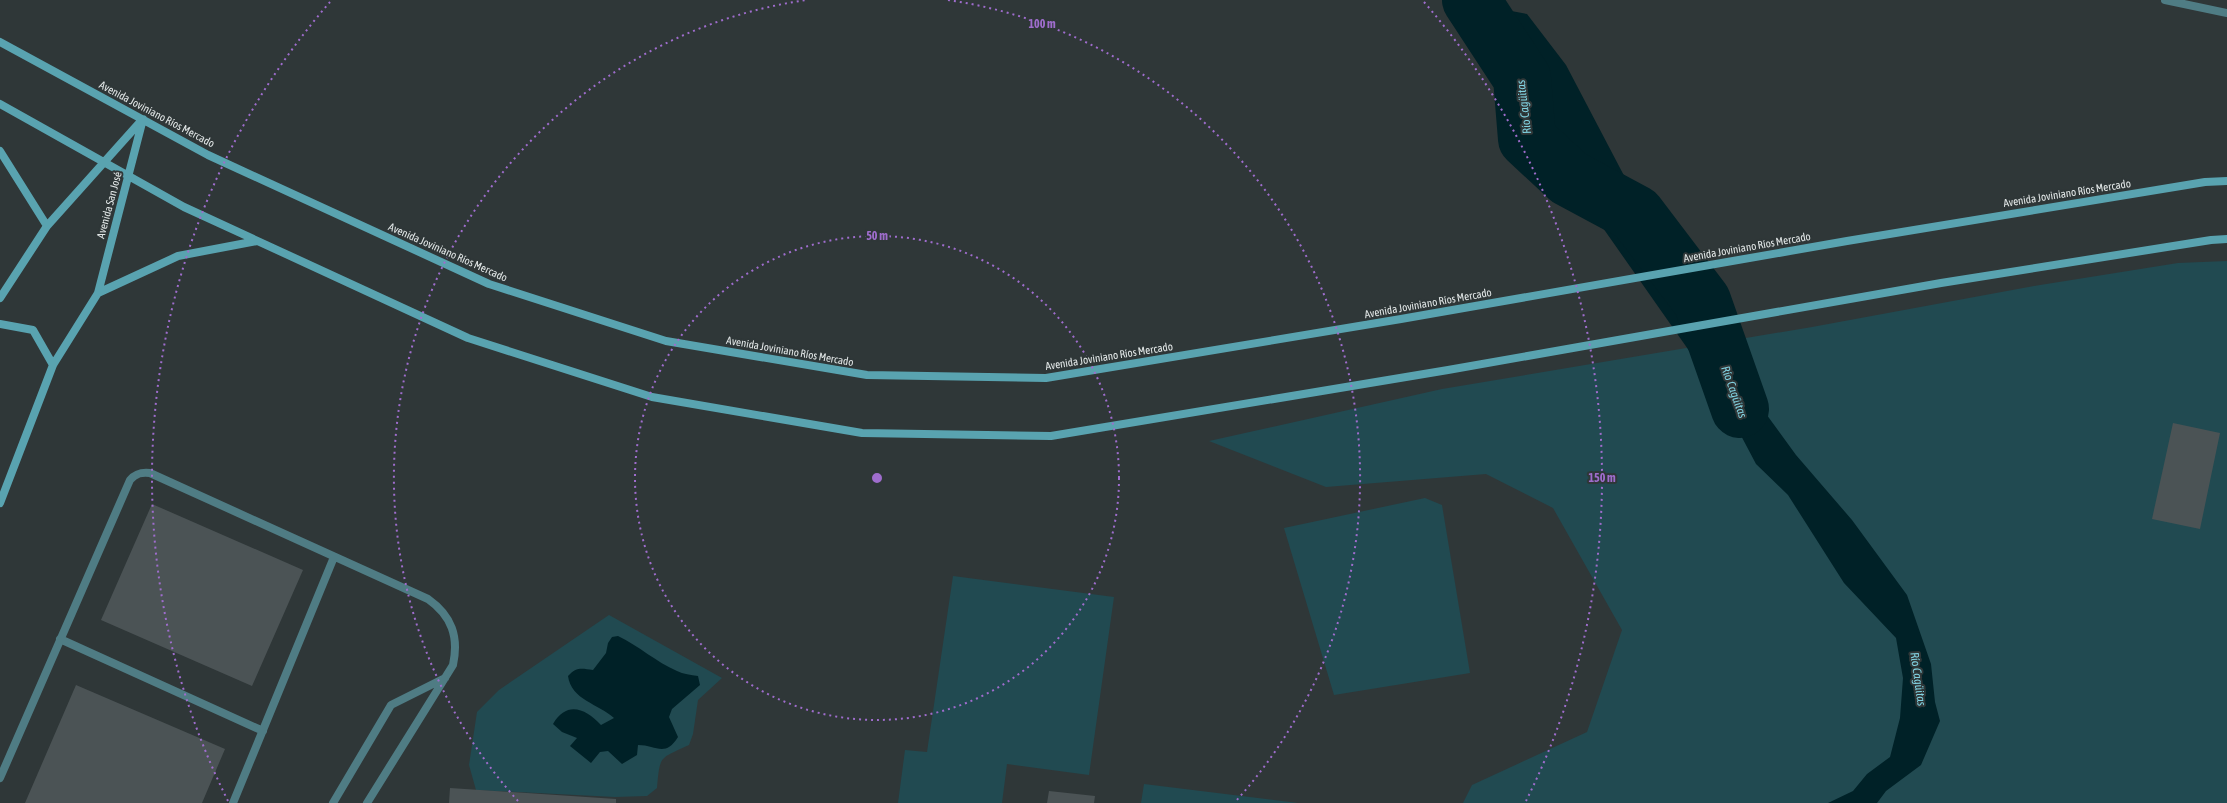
<svg xmlns="http://www.w3.org/2000/svg" width="2227" height="803" viewBox="0 0 2227 803" font-family="'Asap Condensed',sans-serif">
<rect width="100%" height="100%" fill="#2f3738"/>
<path fill="#214a51" d="M2227,261V803H1463L1472,785L1587,732L1622,630L1553,508L1486,474L1326,487L1209,441L1442,389L1812,327L2034,286L2178,263Z
M1425,498L1442,505L1470,673L1334,695L1284,528Z
M953,576L1114,597L1089,775L1007,764L1002,803H898L905,750L927,752Z
M609,615L722,678L698,700L693,734L689,745C659,759 660,755 657,788L647,796L615,797L476,790L469,765L477,712L499,690Z
M1144,784L1298,803H1141Z"/>
<path fill="#002127" d="M1474,4L1527,14L1566,65L1641,208L1737,374L1796,455L1852,520L1907,595L1931,664L1935,702L1940,721L1921,765L1886,791L1877,803H1828L1853,791L1867,774L1890,757L1900,718L1903,678L1896,638L1844,583L1788,495L1756,464L1718,392L1596,218L1536,94Z
M618,636C639,646 656,662 677,671C683,674 691,675 698,676L700,685L672,709L669,717L678,737C665,758 656,745 638,745L637,755L622,764L608,751L600,752L591,763L570,746L577,738L562,732L553,724C567,700 586,709 601,725L614,718C599,704 571,700 568,676C576,667 581,668 593,670L606,653L608,643L612,637Z"/>
<g fill="none" stroke-linecap="round" stroke-linejoin="round">
<path stroke="#002127" stroke-width="58" d="M1471,0L1522,78L1527,139L1569,178L1636,214L1702,301L1740,409"/>
</g>
<path fill="#4b5355" d="M2173,423L2220,433L2200,529L2152,519Z
M152,504L303,570L252,686L101,620Z
M76,685L225,749L202,803H25Z
M450,788L616,799V803H449Z
M1049,791L1095,796L1094,803H1047Z"/>
<g fill="none" stroke-linecap="round" stroke-linejoin="round">
<path stroke="#4f7c84" stroke-width="8" d="M60,639L263,731
M0,778L130,480C136,473 142,472 150,473L428,599C452,616 459,637 453,665L367,803
M233,803L334,557
M333,803L391,705L445,678"/>
<path stroke="#4f7c84" stroke-width="8" d="M2165,0L2227,13"/>
<path stroke="#59a3b0" stroke-width="8" d="M0,42L208,155L489,284L666,341L867,375L1046,378L1401,319L1847,241L2205,182L2227,181
M0,104L184,207L468,338L652,397L862,433L1051,436L1448,370L1941,283L2211,240L2227,239
M0,151L47,226
M98,293L178,256L257,241
M0,298L47,226L141,121
M0,324L33,330L53,365
M0,503L53,365L98,293L143,119"/>
</g>
<g fill="none" stroke="#9f6dcd" stroke-width="2" stroke-dasharray="2 4">
<circle cx="877" cy="478" r="242"/>
<path d="M518 801A483 483 0 0 1 806 0M948 0A483 483 0 0 1 1236 801"/>
<path d="M228 801A725 725 0 0 1 330 2M1424 2A725 725 0 0 1 1526 801"/>
</g>
<g text-anchor="middle" stroke-width="4" stroke-linejoin="round" paint-order="stroke">
<g font-size="11" fill="#e2e7e7" stroke="#2f3738">
<text transform="translate(157 114) rotate(28)" y="4">Avenida Joviniano Ríos Mercado</text>
<text transform="translate(2067 193) rotate(-9)" y="4">Avenida Joviniano Ríos Mercado</text>
<text transform="translate(109 205) rotate(-75)" y="4">Avenida San José</text>
<text transform="translate(1747 247) rotate(-10)" y="4">Avenida Joviniano Ríos Mercado</text>
<text transform="translate(448 252) rotate(24)" y="4">Avenida Joviniano Ríos Mercado</text>
<text transform="translate(1428 303) rotate(-10)" y="4">Avenida Joviniano Ríos Mercado</text>
<text transform="translate(790 351) rotate(10)" y="4">Avenida Joviniano Ríos Mercado</text>
<text transform="translate(1109 356) rotate(-9)" y="4">Avenida Joviniano Ríos Mercado</text>
</g>
<g font-size="12" font-style="italic" fill="#81d2e1" stroke="#2f3738">
<text transform="translate(1524 107) rotate(-97)" y="4">Río Cagüitas</text>
<text transform="translate(1734 392) rotate(70)" y="4">Río Cagüitas</text>
<text transform="translate(1918 679) rotate(82)" y="4">Río Cagüitas</text>
</g>
</g>
<circle cx="877" cy="478" r="6" fill="#9f6dcd" stroke="#2f3738" stroke-width="2"/>
<g font-size="12" text-anchor="middle" font-weight="bold" fill="#9f6dcd" stroke="#2f3738" stroke-width="4" stroke-linejoin="round" paint-order="stroke">
<text x="1042" y="28">100 m</text>
<text x="877" y="240">50 m</text>
<text x="1602" y="482">150 m</text>
</g>
</svg>
